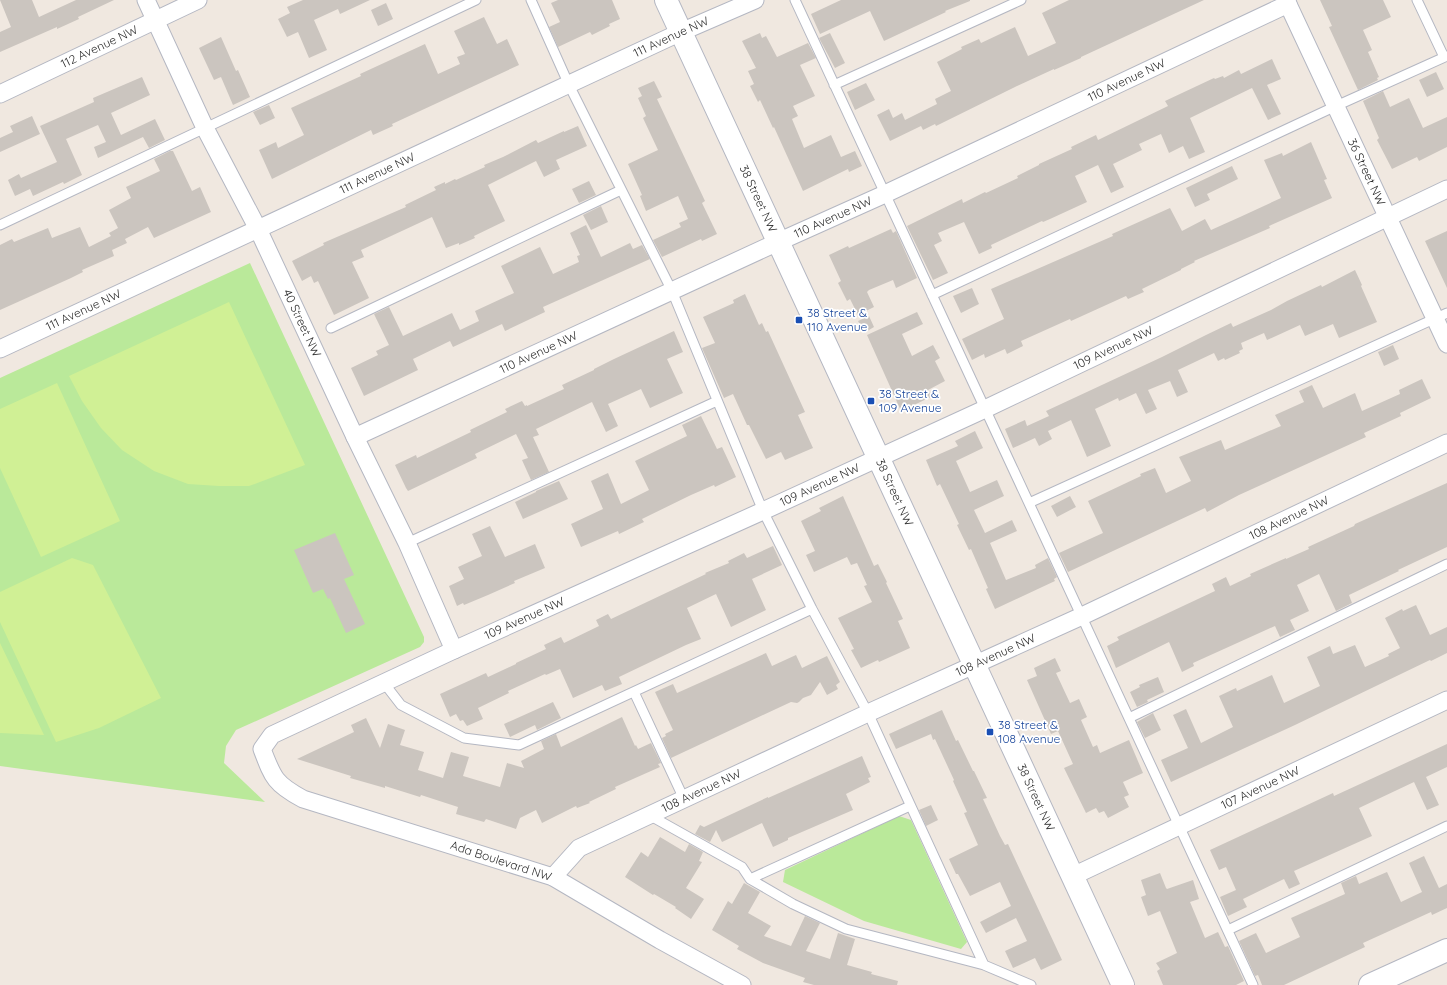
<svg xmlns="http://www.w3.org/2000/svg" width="1447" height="985" viewBox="0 0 1447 985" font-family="Quicksand,sans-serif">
<rect width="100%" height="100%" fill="#f0e8e0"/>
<path fill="#bae99a" d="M250,263L424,637V642L420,647L236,730L226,746L224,763L265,802L0,766V378Z
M899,816L911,820L967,942L961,949L864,921L783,882L785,870Z"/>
<path fill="#d0f095" d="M229,302L305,465L249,486H219L188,484L154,471L122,450L101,428L82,401L69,376Z
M57,383L120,521L41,557L0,468V409Z
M72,558L93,565L161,698L99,728L56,742L0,622V592Z
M0,643L44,735L0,733Z"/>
<path fill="#cbc5bf" d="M0,0H32L39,17L76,0H114L78,17L79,19L57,29V27L0,52V32L11,27Z
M303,0H370L340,14L338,9L314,20L327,50L309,58L298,32L287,37L278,19L290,13L287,7Z
M558,0H612L620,19L609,24L610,26L592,35L590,32L558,47L549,27L560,22L551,3Z
M841,0H970V1L945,11L946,12L884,41L870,11L820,34L811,14Z
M1069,0H1204L1081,57V58L1054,70V69L1015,87L936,126L935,124L923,130L921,126L890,141L877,115L889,109L893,118L902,113L905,120L937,104L935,99L951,91L937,62L962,49L961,47L979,39L981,43L1015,27L1028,56L1056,43L1042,13Z
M1320,0H1383L1391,17L1363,30L1372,50L1368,52L1379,77L1377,78L1378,80L1358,90L1329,27L1332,26Z
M386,3L393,19L378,26L371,10Z
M484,17L497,44L507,39L519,65L392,124L393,126L373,135L371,130L272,179L259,150L276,142L278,148L304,135L291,108L361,76L360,74L425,44L438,74L460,64L457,57L465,54L454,31Z
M760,33L762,38L766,36L777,57L808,43L816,58L800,65L815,96L793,106L798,116L792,119L804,148L831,135L841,157L855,151L862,166L849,172L848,169L803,191L774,127L773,128L760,100L758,102L750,86L754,84L748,71L756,68L742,41Z
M830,33L845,63L835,68L819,38Z
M221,37L236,71L238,70L250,97L233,105L221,77L214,80L199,48Z
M1272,59L1281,79L1267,85L1281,114L1268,120L1252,88L1190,118L1205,152L1189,159L1183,146L1169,153L1161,134L1139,144L1142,150L1113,164L1124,187L1111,193L1098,165L1075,176L1087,202L1050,219L1043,222L1042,221L991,245L992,248L979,254L964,222L938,233L942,241L934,245L948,273L933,280L907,226L962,199L963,203L985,192L986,193L1018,178L1017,176L1039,165V164L1072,149L1071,147L1096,135L1098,140L1168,106L1165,101L1214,78L1215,79L1223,76L1224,78L1239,70L1241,74Z
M1436,72L1444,89L1427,97L1419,80Z
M142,77L150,95L111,113L121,135L155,119L165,140L149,148L143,137L98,158L94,147L106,142L98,125L66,139L82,175L64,184L63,182L33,196L30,189L15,196L8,180L19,174L21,178L57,162L40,126L94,102L93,98Z
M654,81L662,97L657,99L705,201L702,203L717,234L702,241L701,239L662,257L653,240L681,227L679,223L688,219L678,196L646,211L640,196L642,195L628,164L658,150L643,118L646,116L638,98L642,96L638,88Z
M866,83L875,100L855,110L847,92Z
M1383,91L1390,107L1409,98L1423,128L1447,117V147L1419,161L1417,157L1392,169L1377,140L1379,138L1363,101Z
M269,105L275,118L260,125L253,112Z
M32,116L40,134L0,152V138L13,132L10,126Z
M578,126L587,146L556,160L560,169L544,177L536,161L488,185L505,221L474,236L475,238L459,245V243L446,248L432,217L361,250L364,257L352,262L369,298L334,315L318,281L314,283L311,276L302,281L292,261L324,245L323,243L406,207L405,205L436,190L434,187L445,182V184L455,179L456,180L485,167L484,165L503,157L536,140L538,143L564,131V132Z
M1311,142L1327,179L1324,180L1332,198L1269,226L1270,228L1194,261L1195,262L1181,269V270L1142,289L1144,292L1128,299L1126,296L1071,321L1070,319L1021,341L1023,346L1007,354L1005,349L985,358L984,354L972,360L962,339L1004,319L991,289L1113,236L1112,234L1170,208L1182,231L1205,219L1211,230L1240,217L1281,198L1264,160L1282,153L1283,156Z
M170,151H173L192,191L200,187L211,212L154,238L148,227L125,239L127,243L112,250L114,256L82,270L83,272L71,278L0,310V245L12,239L14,242L48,228L52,238L80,227L89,247L111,236L109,233L118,228L109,210L131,198L126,187L160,171L154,159Z
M1232,166L1238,179L1207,194L1210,200L1195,207L1186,188Z
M589,181L596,195L579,203L572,189Z
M601,206L608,222L591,230L583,215Z
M586,225L601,257L630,243L633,249L642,245L650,259L543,307L545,312L505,331L502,324L453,347L450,341L413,359L418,370L364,396L351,368L378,355L376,351L389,345L374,314L389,307L403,336L452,313L460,330L479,321L475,311L514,293L501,266L540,247L553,274L579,262L577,256L580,255L570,233Z
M891,229L893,233L896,231L917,278L896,288L893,280L869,290L867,292L874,307L858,315L850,299L847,301L838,283L841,281L829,255L848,246L849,248Z
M1447,231V288L1425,241Z
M1355,270L1362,285L1361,286L1377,322L1339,338L1333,324L1305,336L1300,325L1267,340L1264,333L1241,343L1243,349L1239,351L1240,353L1225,360L1224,358L1218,361L1214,353L1178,370L1188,392L1177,397L1170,381L1148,390L1157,409L1146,414L1136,393L1119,401L1118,398L1095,409L1111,446L1087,457L1071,420L1048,431L1052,439L1039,446L1035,438L1013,448L1005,429L1025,420L1027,426L1049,416L1046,411L1162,357L1206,335L1231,323L1233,327L1271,310L1287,301L1321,285L1322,287Z
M972,288L979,304L961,313L953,296Z
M745,294L759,325L762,323L766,332L768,331L805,412L798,415L813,448L785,460L781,452L766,459L749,425H747L733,394L724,398L702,348L715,343L703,317L734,303L733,300Z
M917,312L923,324L902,334L912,356L933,345L940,358L935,361L945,381L928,390L931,397L901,411L867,335Z
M869,316L874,327L864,333L858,321Z
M674,331L683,352L667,359L683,393L650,408L641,389L608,404L618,426L606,432L592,402L536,429L539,435L533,437L549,472L531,480L522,460L528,458L516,434L475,454L477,458L408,491L406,488L395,465L416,455L417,458L471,432L470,430L507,412L505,409L522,401L525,406L527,405V406L564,389L562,385L594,370V369L614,359Z
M1393,345L1399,359L1384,366L1378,352Z
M1422,379L1431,398L1400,413L1401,416L1364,433L1366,437L1239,495L1207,512L1205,508L1068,572L1059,553L1103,533L1088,501L1141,476L1140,474L1155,468L1166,493L1191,481L1179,457L1221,440L1225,450L1281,426L1275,415L1304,402L1299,391L1312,385L1323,408L1355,393L1362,411L1400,394L1399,390Z
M701,416L717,449L722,447L736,477L715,487L714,485L691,495L642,519L644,522L619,534L618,531L581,547L571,524L603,509L591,481L608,473L621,504L649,490L635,461L687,436L682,425Z
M975,431L983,448L956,461L970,492L997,480L1004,496L974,510L985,533L1012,520L1017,531L990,543L1006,580L1036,568L1035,565L1048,558L1057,577L1054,579L1055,581L995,609L986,589L988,588L971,549L969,550L957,525L959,524L940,484L937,486L926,460L958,446L955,441Z
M559,481L568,499L523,519L515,502L536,492V491Z
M1447,483V547L1398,570L1399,571L1349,595L1352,603L1336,611L1319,574L1297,585L1309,611L1290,620L1295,630L1280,637L1275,626L1193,663L1194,666L1182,672L1169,642L1116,668L1107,646L1119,640L1117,637L1215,591L1212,584L1226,577L1230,586L1251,576L1250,574L1286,558V559L1309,549L1308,547L1354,526L1355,524Z
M843,496L874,566L878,564L887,582L886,583L903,619L898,621L910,648L879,662L878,660L861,668L851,650L854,649L838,618L872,602L864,586L867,585L857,563L851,565L847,557L814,572L806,555L815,551L801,521L821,511L819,508Z
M1070,496L1076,507L1057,517L1051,506Z
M490,526L505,557L535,544L545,568L514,581L515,583L488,595L464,605L463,603L457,606L449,586L464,579L458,567L482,556L472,534Z
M335,533L354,575L344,579L365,624L346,633L330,598L328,599L323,589L313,593L294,550Z
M773,546L782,565L752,579L766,610L731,627L716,594L687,608L701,639L686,645L619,677L622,684L605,691L602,685L573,698L560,669L546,675L545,674L508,691L509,693L478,708L483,719L467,726L463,720L460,721L456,714L450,717L440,694L486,673L488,677L516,664V663L546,649L544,645L561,637L564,643L599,626L596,620L608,614L611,619L706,574L705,573L729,563L728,561L744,553L747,558Z
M1416,605L1430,635L1447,627V653L1431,661L1430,660L1295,725L1171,782L1161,760L1188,748L1173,715L1186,709L1201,743L1233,727L1219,696L1236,688L1237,691L1272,675L1284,703L1320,686L1307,657L1330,646L1333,654L1355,645L1365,667L1389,656L1388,654L1400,648L1385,618L1402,609L1403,611Z
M766,653L772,666L796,655L802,668L827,656L840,682L836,685L838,689L827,695L820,682L811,695L803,698L799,702L797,703L791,702L671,758L662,738L666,736L665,734L673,730L655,692L673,684L677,693Z
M1055,658L1061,671L1056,673L1070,703L1079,699L1087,717L1081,720L1093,747L1097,745L1100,753L1129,740L1143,773L1123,782L1129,795L1124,797L1129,807L1108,818L1104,811L1099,813L1096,808L1086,813L1064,768L1073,764L1058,731L1051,734L1027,680L1037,676L1034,668Z
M1158,677L1164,692L1147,700L1148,702L1137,707L1130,692L1140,687L1139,685Z
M553,702L561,718L537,730L535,725L510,737L504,724Z
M942,710L956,741L958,740L973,771H974L987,798L983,799L1000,836L1005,845L1008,844L1062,960L1041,970L1035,958L1013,968L1005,951L1027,941L1016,918L986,933L980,922L1011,906L1000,882L970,896L958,874H956L949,859L978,845L964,813L967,812L953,781L954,780L935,739L933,740L931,734L896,749L889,734Z
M1153,713L1161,730L1145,738L1137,722Z
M622,717L635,746L636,745L638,749L651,743L661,763L658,764L660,767L615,787L616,789L589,802L590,803L577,808L576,806L542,823L536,810L520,818L516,829L486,819L484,822L456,814L458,807L421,795L420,797L385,786V788L350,778L351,776L297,759L354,732L351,725L366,718L380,748L388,724L405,730L400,745L424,752L418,770L443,778L451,752L469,757L463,776L500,787L507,763L524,768L521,761L544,749L541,741L556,734L561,747Z
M1447,744V767L1426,777L1439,805L1427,810L1414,782L1359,808L1372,836L1294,871L1300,884L1289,889L1284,879L1243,899L1247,907L1228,916L1220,897L1236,890L1226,867L1219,870L1210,850L1333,793L1334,796Z
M862,756L871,777L868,778L870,782L846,794L853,810L788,838V840L773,847L762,823L722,842L716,830L710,842L695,834L700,825L704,827L768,797V798Z
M931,805L938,820L926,826L919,810Z
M660,837L685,852L689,844L703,852L699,861L702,862L686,888L704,899L691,919L675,908L676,907L654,894L653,895L625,877L641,852L648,857Z
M1424,856L1439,888L1447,884V908L1432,915L1431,912L1363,943L1365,947L1284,985H1262L1258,975L1255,976L1239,941L1256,933L1266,953L1300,937L1291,918L1345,894L1341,883L1356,876L1359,884L1387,872L1401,902L1422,892L1409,863Z
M1160,873L1166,888L1167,889L1193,880L1199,899L1190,902L1205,938L1218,932L1225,947L1228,946L1244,981L1236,985H1163L1157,971L1160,969L1156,963L1177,953L1160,911L1148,916L1141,897L1146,895L1141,880Z
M744,883L760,892L748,913L771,926L764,936L791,946L805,916L820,923L806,951L830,959L838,933L855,939L847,965L872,972L871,974L898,981L897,985H814L803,982L805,978L763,963L737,949L739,946L712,930L728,901L732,904Z"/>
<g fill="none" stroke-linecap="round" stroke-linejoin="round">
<defs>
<path id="service" d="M531,0L569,85L672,291L763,511L812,609L868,713L984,965
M795,0L1253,985
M1417,0L1444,57
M834,85L1021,0
M0,225L476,0
M932,295L1336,106L1447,56
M331,328L621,190
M1029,503L1447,313
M407,543L717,401
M384,683L401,705L464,738L519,745L812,609
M634,692L684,799
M1129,718L1447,564
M649,815L742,867L750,879L793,904L846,929L984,965L1031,985
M750,879L910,806
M1228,930L1447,826"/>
<g id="minor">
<path id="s1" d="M146,0L205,128L258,229L355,437L407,543L454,650"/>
<path id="s2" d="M1286,0L1447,344"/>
<path id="s3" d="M0,94L198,0"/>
<path id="s4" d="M0,349L681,32L755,0"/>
<path id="s5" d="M355,437L778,242L885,194L1288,4"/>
<path id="s6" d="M1073,876L1447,700"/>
<path id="s7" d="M553,877L579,848L868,713L1082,616L1447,443"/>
<path id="s8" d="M742,985L660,940L553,877L303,799C275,784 273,778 262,749L272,735L454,650L763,511L985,409L1447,189"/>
</g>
<g id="tertiary">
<path id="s9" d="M666,0L1123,985"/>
<path d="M1370,985L1447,950"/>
</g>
</defs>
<use href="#service" stroke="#b4b7c2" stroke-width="11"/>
<use href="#minor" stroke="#b4b7c2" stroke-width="19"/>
<use href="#tertiary" stroke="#b4b7c2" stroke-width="24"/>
<use href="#service" stroke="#fff" stroke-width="9"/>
<use href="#minor" stroke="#fff" stroke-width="17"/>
<use href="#tertiary" stroke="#fff" stroke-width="22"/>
</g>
<g fill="#1a4fb4" stroke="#fff" stroke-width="1.5">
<rect x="795" y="316" width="8" height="8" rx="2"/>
<rect x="867" y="397" width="8" height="8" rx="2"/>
<rect x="986" y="728" width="8" height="8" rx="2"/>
</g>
<g text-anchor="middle" stroke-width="3.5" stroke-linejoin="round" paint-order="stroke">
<g font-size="12" fill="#2e2e2e" stroke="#fff">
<text dy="4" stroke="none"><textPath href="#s4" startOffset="740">111 Avenue NW</textPath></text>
<text dy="4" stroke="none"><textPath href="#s3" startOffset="110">112 Avenue NW</textPath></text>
<text dy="4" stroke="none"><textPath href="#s5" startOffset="850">110 Avenue NW</textPath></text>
<text dy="4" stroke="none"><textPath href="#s2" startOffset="190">36 Street NW</textPath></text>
<text dy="4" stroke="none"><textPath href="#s4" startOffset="416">111 Avenue NW</textPath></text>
<text dy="4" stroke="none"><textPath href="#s9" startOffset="219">38 Street NW</textPath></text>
<text dy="4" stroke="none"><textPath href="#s5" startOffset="526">110 Avenue NW</textPath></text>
<text dy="4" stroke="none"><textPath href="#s4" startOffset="92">111 Avenue NW</textPath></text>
<text dy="4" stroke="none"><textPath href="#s1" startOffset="359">40 Street NW</textPath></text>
<text dy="4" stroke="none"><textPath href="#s8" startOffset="1490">109 Avenue NW</textPath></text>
<text dy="4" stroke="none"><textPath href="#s5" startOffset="202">110 Avenue NW</textPath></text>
<text dy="4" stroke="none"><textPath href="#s8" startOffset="1166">109 Avenue NW</textPath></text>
<text dy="4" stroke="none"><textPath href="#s9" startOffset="543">38 Street NW</textPath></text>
<text dy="4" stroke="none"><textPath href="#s7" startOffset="822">108 Avenue NW</textPath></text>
<text dy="4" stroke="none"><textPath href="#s8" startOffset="842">109 Avenue NW</textPath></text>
<text dy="4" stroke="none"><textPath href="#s7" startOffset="498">108 Avenue NW</textPath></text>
<text dy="4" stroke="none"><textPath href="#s6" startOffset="207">107 Avenue NW</textPath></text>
<text dy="4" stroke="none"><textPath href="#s7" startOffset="174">108 Avenue NW</textPath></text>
<text dy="4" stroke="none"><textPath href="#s9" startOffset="879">38 Street NW</textPath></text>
<text transform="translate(501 861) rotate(18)" y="4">Ada Boulevard NW</text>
</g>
<g font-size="12" fill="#164399" stroke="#fff" text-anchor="start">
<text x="807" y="317">38 Street &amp;<tspan x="807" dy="14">110 Avenue</tspan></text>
<text x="879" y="398">38 Street &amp;<tspan x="879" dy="14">109 Avenue</tspan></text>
<text x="998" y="729">38 Street &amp;<tspan x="998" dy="14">108 Avenue</tspan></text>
</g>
</g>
</svg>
